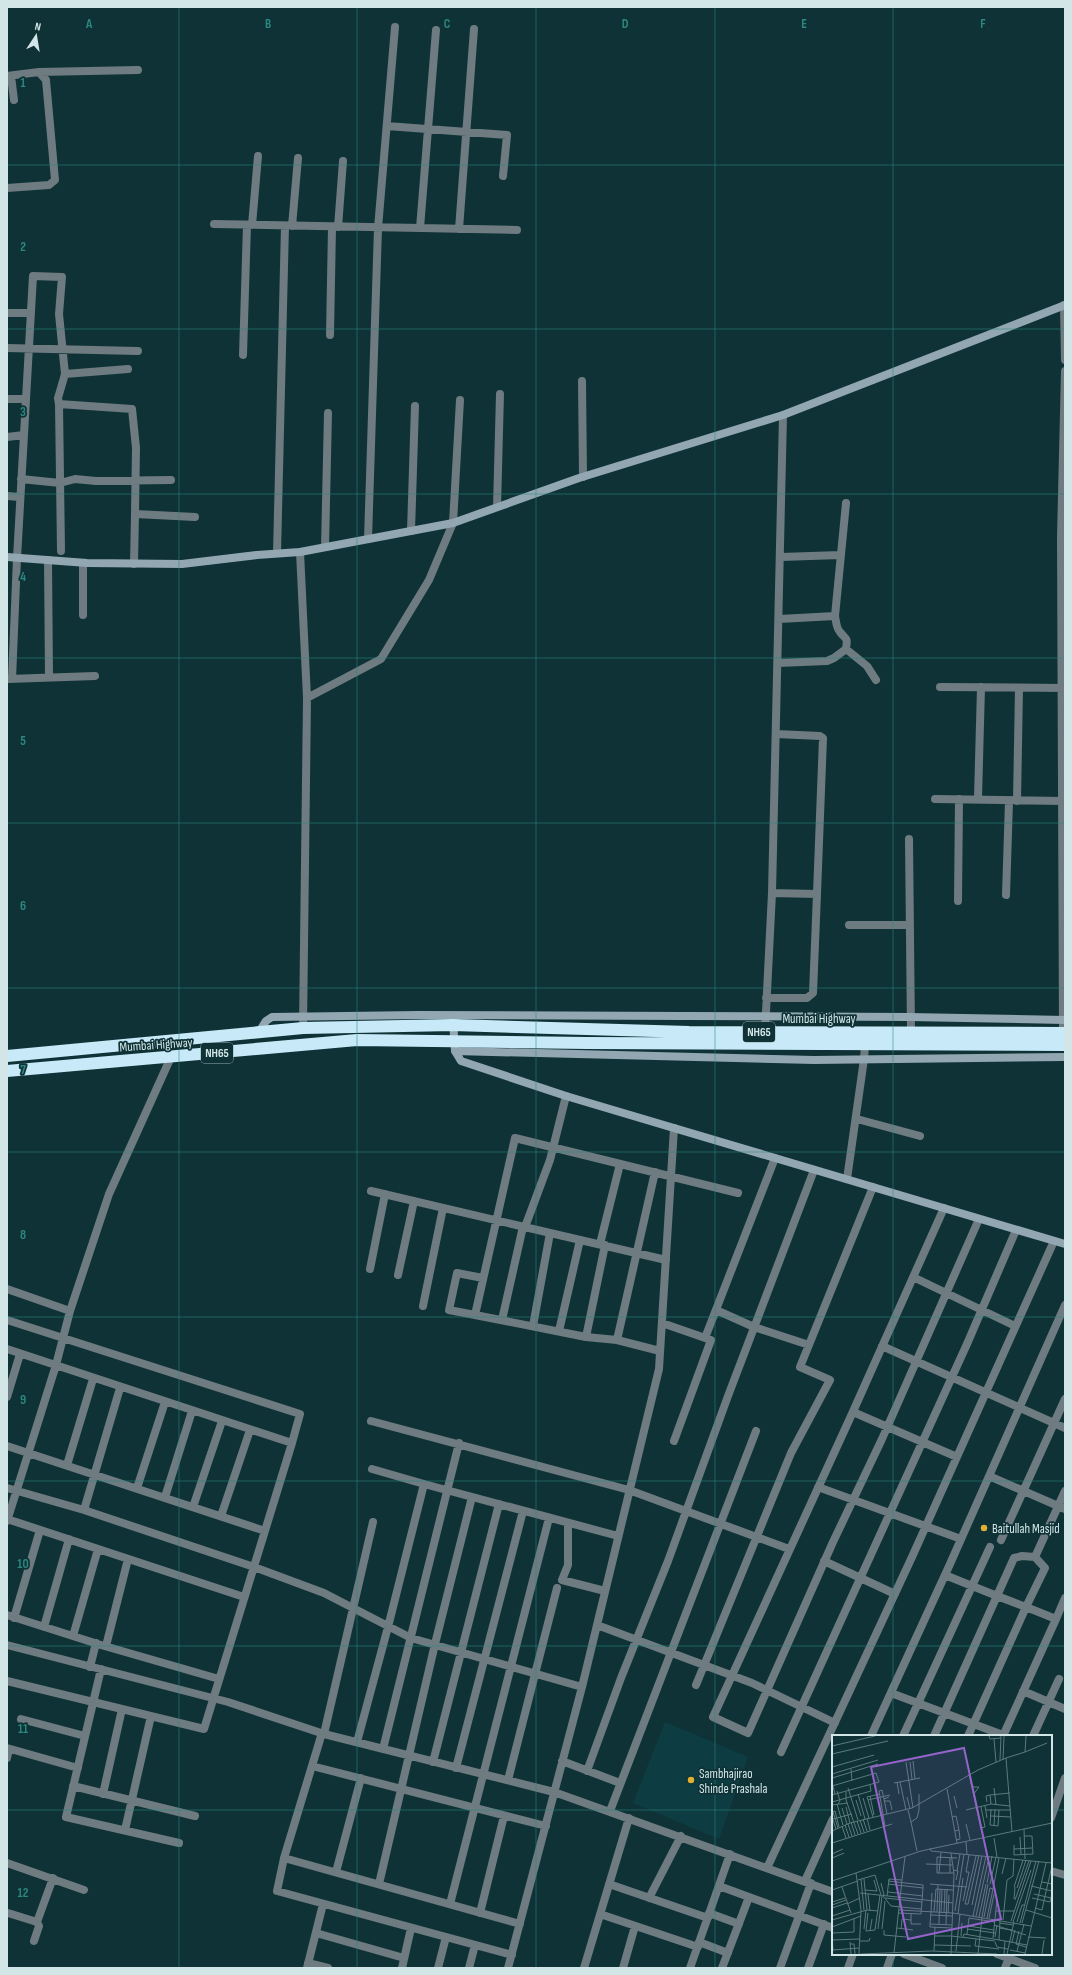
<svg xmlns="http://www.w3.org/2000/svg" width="1072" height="1975" viewBox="0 0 1072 1975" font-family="'Sofia Sans Condensed',sans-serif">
<rect width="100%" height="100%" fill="#0f3236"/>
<path fill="#0d3d42" d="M665,1722L748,1757L719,1839L633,1803Z"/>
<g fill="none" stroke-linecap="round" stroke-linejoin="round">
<path stroke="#6e7b81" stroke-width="8" d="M39,72L138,70
M7,76L39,72L46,80L55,180L49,185L7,188
M11,76L14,100
M387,126L507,135L503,176
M214,224L517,230
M252,225L258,156
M292,226L298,158
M338,227L343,161
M420,228L436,30
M459,229L474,29
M1064,305L1065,360
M7,313H31
M330,335L332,227
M7,348L138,351
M243,355L247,225
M582,381L583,477
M7,399H26
M59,404L132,409L136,448L135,514
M7,437L24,435
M21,479L60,483L75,479L96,481L171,480
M7,496L20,497
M497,507L500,394
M411,531L415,406
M368,539L378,228L395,27
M325,547L328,413
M61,551L59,404L58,398L65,374
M300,552L307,698
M277,553L285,226
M781,557L840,555
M48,560L49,677
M83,563V615
M134,564L135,514L195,517
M779,619L835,616
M846,649C848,636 846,640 840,632C836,628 836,620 835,616L846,503
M778,663L827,661L834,658L846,649L867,666L876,680
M8,679L95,676
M12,679L17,558L33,276L62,277L59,314L65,374L128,369
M940,687L1065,688
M776,734L820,736L823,738L817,894
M978,798L981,687
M935,799L1062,801
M1017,801L1019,688
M909,839L911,1032
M1006,895L1009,801
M958,901L959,799
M849,925H909
M766,998H807L813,993L817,894L772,893
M303,1028L307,698L381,659L429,580L453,523L460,400
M765,1032L772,893L783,415
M1063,1033L1061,537L1065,371
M857,1119L920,1136
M847,1179L864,1059L865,1045
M371,1191L666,1260
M944,1208L851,1416L713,1717L748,1733L833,1542L882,1439L979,1219
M600,1244L620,1164
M370,1269L385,1194
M398,1275L414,1201
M913,1277L1015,1326
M7,1289L70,1311L56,1365L7,1521
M423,1306L443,1208
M716,1310L754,1327L809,1345
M70,1311L109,1194L171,1057
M475,1315L449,1310L457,1273L483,1278
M7,1320L300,1414L292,1443L7,1349
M502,1320L522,1231L525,1227L550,1160L566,1096
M662,1323L711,1340L674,1441
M533,1326L550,1233
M559,1331L580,1240
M586,1337L605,1245
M705,1338L775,1158
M617,1340L655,1172
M882,1346L1065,1428
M660,1351L617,1340L586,1337L475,1315L515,1138L738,1193
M7,1397L20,1354
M853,1412L957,1457
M371,1421L629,1490L789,1549
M7,1446L265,1531
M67,1465L93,1379
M372,1469L424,1484
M989,1476L1065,1509
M818,1487L961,1539
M7,1488L84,1510L254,1567L324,1593L411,1638L582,1687
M137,1488L165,1402
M165,1497L192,1411
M193,1507L222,1421
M84,1510L120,1388
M221,1516L250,1430
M7,1519L244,1597
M568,1523V1565L562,1580L605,1591
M1001,1540L1065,1399
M1035,1557L1065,1491
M824,1561L895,1594
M7,1615L101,1645L219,1679
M14,1618L40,1530
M1056,1619L1065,1598
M597,1625L752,1683L835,1723
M44,1627L69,1539
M73,1636L98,1549
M7,1645L228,1702L324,1734L554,1792L833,1892
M106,1646L128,1559
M90,1667L96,1643
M101,1669L66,1817L179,1843
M7,1681L204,1729L292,1443
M696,1685L791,1453L830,1380L800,1367L873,1187
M1023,1691L1065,1709
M891,1693L1003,1735
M21,1719L85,1736
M322,1733L284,1858L520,1924
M324,1734L373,1522
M871,1736L950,1564L1065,1305
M903,1736L990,1547
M934,1736L1014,1558L1022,1556L1035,1557L1045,1568L1026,1607C999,1597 972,1586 945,1575
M968,1736L1026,1607L1056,1619L1003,1736
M1033,1736L1059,1679
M357,1742L388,1627L424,1484L618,1536
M7,1748L78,1768
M383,1749L459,1443
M781,1752L967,1344L1016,1230
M7,1758L9,1749
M562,1761L620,1783
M433,1762L499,1504
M312,1766L546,1826
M456,1768L523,1511
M587,1771L621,1678L668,1561L728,1396L814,1170
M508,1780L557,1588
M73,1786L195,1816
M103,1794L122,1709
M610,1811L756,1431
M1051,1818L1065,1778
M125,1830L151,1716
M284,1858L277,1891L512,1955
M7,1863L84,1890
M767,1868L912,1557L1054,1241
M1051,1871L1065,1875
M336,1872L361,1778
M805,1881L833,1819
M379,1884L435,1644L472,1497
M609,1884L708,1918
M719,1886L833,1928
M649,1898L681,1836
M450,1904L549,1518
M8,1913L37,1922
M480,1913L504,1816
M709,1913L739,1924
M600,1914L698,1947
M316,1933L404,1958
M34,1941L39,1926L37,1922L53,1878
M699,1942L728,1953
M904,1954L942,1968
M997,1954L1035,1968
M308,1963L328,1968
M307,1968L323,1904
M402,1968L411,1928
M438,1968L446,1937
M469,1968L475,1945
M508,1968L582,1687L659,1369L674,1128
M584,1968L629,1818
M623,1968L635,1926
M690,1968L730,1854
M722,1968L749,1897
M780,1968L811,1883
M808,1968L824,1924
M848,1968L853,1954
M887,1968L892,1954
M1005,1968L1010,1955"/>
<path stroke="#92a7b1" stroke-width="8" d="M7,557L87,563L182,564L257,555L300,552L453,523L579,478L783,415L1065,305
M453,1020L455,1051L461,1061L566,1096L1065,1244
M259,1032L266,1021L272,1017L418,1015L683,1016L909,1017L1065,1020
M455,1051L814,1060L1065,1057"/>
<path stroke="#c8e9f8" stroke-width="12" d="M7,1056L303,1028L453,1025L689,1032L1065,1033
M7,1071L357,1040L587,1043L1065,1045"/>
</g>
<path fill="none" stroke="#2c8780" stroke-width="1" stroke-opacity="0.55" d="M179,7V1968M357,7V1968M536,7V1968M715,7V1968M893,7V1736M7,165H1065M7,329H1065M7,494H1065M7,658H1065M7,823H1065M7,988H1065M7,1152H1065M7,1317H1065M7,1481H1065M7,1646H1065M7,1810H833M1051,1810H1065M893,1954V1968"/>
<g fill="#e0b034" stroke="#0f3236" stroke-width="1.5">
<circle cx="984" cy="1528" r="4"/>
<circle cx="691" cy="1780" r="4"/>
</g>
<g text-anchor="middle" stroke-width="3.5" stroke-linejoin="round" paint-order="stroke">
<g fill="#0f3236" stroke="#98afb2" stroke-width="1">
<rect x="743" y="1022" width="32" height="20" rx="3"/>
<rect x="201" y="1043" width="32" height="20" rx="3"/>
</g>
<g font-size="12" font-weight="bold" fill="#d2e5e7">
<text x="759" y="1036">NH65</text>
<text x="217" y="1057">NH65</text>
</g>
<g font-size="13" fill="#d2e5e7" stroke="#0f3236">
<text x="819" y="1023">Mumbai Highway</text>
<text transform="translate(156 1044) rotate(-4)" y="5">Mumbai Highway</text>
</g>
<g font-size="13" fill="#d2e5e7" stroke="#0f3236" text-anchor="start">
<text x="992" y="1533">Baitullah Masjid</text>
<text x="699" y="1778">Sambhajirao<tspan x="699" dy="15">Shinde Prashala</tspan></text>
</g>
</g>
<g transform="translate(832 1735)">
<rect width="220" height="220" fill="#0f3236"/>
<path fill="none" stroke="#5d7a7d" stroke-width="1" d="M157,1L158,4L169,3M162,4L164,27M0,11L43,1M193,17L215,8M0,19L56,6M168,25L169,1M171,25L172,1M81,26L83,44M74,27L81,73M78,27L80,44M0,32L42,20M19,34L20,46M0,39L46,25M137,39L151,102M0,43L46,29M0,47L3,59M65,47L67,59M68,47L74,75M62,48L88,43M0,51L44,38L47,47L0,60M140,52H147L141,60M16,53L26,85M162,53L164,70M115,54L125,108M50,55L47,56L53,91M50,55L52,64L57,62M5,56L8,66L6,69M14,57V65L26,99M26,59L33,84M158,60L178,58M38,61L42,80M122,61L125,73M75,62L78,74M31,63L37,83M52,64L55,79M24,65L29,81M36,65L35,62L48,59M52,66H58L60,75M0,67L39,56L38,50M155,67L154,61L158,60L159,69M5,69L11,90M0,70L16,68M153,71L155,83M14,72L18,88M10,73L15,89M159,74L158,90L166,91L167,75M76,75L79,87M134,75L159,69L178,71M154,75H179M0,77L3,76L7,92M1,77L6,93M159,81L179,82M0,82L4,94M41,82L36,65L58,60M120,82L124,81L127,95M35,83L38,95M1,84L20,79M31,84L35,96M28,85L32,97M25,86L29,98M19,87L23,100M16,89L20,101M134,89L138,105M13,90L17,102M10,91L14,103M162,91L163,74M149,93L153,92L149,72M192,94L193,124M0,96L18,88L80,73L146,35L174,23M123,96L127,95L128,104L124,105M180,97L174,23L193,17L194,1M188,102L189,119M162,103L165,122M134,107L135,119M0,108L60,89M182,110V120L201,119L200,101H192M98,113L99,116L220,128M182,114L200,113M85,116L79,87L85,83L87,75V59M0,119L11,114M144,121L133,169H136L147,120M0,123L12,118M94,129L120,130M121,135L126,136L124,145M125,136L128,119M24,138L29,175L27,219M107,138L109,117M118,138V122M122,138H105V122L125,123M170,139L174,123M29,144L32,175M32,144L35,175L46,176M26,145L43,140L49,160M70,145L73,122M0,146L89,116L220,88M210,147L220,149V147M49,148L52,160M155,148L160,121M56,149L91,153V150L56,146M98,149L135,152M158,149L164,122M199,151L220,156M10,152L19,178M182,152L191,125M185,153L194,125M161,154L167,123M0,155L26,146M33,155L45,156L42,145M56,157L91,161M28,158L121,168M36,159L38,176M202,159L219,163M51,161L59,171L89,174M55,161L57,144L70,145L62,218M213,161L220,131M53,163L90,167M200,163L218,167L220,159M182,164L183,152M183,165L197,126M131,166L137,137H134L137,120M0,167L13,163M15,169L28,163M0,170L14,165M140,170L150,121M0,173L15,168M203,173L210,175L213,161M67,175L121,178L199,191M194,175L220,183M123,176L132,119M164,176H182M99,177L98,189L120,190M99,177L100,158M102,177L104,154L121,155M105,177L106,150M36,178L34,196L43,195L48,160M66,178L89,179L91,153M79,178V189H89M109,178L110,154M112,178L113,154M116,178L117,160M126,179L131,143M99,180L120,181M0,181L18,175M141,181L154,121M144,181L157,122M147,182L154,149M150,182L156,149M152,182L158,153L161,154L155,183M137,183L163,187M157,183L162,159M0,185L35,175M171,185L175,145L181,141L182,124M179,186L199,126M181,187L199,135M185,187L190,170H193M168,188L181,190M188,188L204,126M190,188L207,126M98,189V192L120,193M107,189L108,154M114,190L115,154M162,190L194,200M136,191L162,195M0,192L29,181M65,193L81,195M167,193L180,195M32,194L34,175M46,194L50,161M50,194L53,166M69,194L70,184L79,185M135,194L163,198M52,195V200L74,202M38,196L40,184M187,196L184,209L194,212M0,198L22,197V183M135,199L137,183M0,201L1,215L27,213M102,201H119M119,201L163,206M129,201L130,188M131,202L132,199L173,206L172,219M163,202L165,190M196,202L214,203M161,203L165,165M144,204L143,211L167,214M0,205L28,204M167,205L168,185M28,206H37L38,203M173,206L195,210M18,207L19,219M163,207L165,212L176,214M180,207L183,195M18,209H22L23,219M102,210L139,211M178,215L193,218M102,216L103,192M124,216L128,179M185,216L192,189M29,219L100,216L165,219M119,219L122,139L119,118M146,219L150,182M175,219L182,187M193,219L214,128M210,219L212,205"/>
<path fill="#9564cb" fill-opacity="0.15" stroke="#9564cb" stroke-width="2" d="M132,13L169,184L76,204L39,32Z"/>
<rect width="220" height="220" fill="none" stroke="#d2e5e7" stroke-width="2"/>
</g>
<g font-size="13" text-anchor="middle" font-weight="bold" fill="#2c8780" stroke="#0f3236" stroke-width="3.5" stroke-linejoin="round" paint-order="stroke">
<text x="89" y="28">A</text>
<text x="268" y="28">B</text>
<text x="447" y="28">C</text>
<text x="625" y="28">D</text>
<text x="804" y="28">E</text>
<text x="983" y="28">F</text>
<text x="23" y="87">1</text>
<text x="23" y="251">2</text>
<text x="23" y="416">3</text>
<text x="23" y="581">4</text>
<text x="23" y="745">5</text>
<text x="23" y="910">6</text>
<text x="23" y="1074">7</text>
<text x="23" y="1239">8</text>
<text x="23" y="1404">9</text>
<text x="23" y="1568">10</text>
<text x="23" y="1733">11</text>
<text x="23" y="1897">12</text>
</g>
<rect width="1072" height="1975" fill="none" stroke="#d2e5e7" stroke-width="16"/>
<g transform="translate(36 36) rotate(12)" stroke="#0f3236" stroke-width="3" paint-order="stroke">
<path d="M0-3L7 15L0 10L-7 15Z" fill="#d2e5e7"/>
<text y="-6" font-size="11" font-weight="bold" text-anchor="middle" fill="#d2e5e7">N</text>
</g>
</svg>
